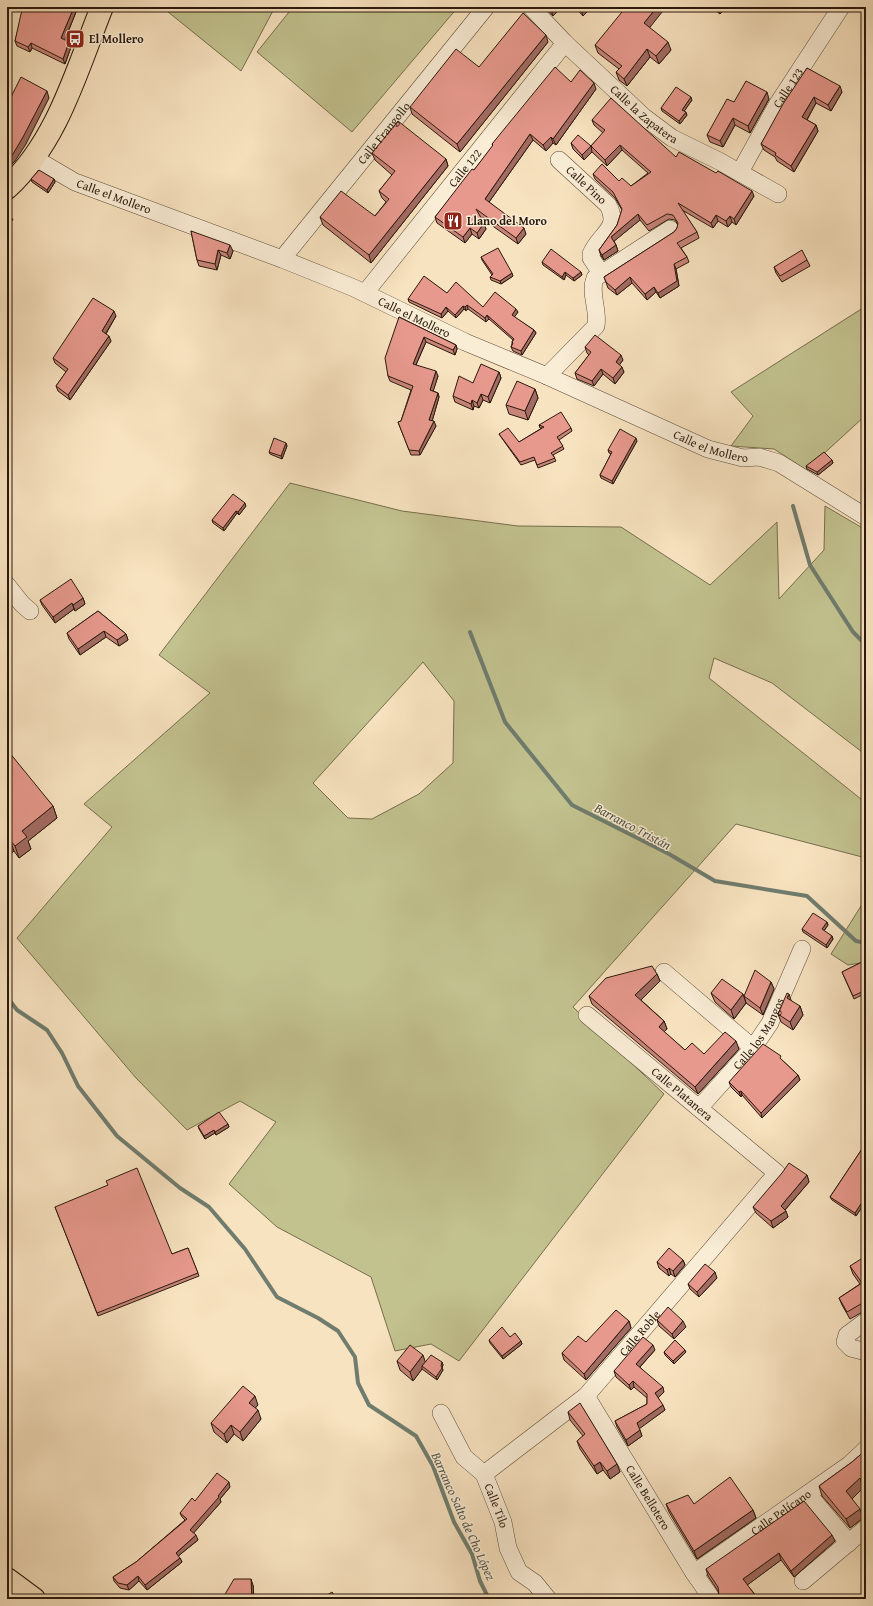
<svg xmlns="http://www.w3.org/2000/svg" width="873" height="1606" viewBox="0 0 873 1606" font-family="'Gentium Book Plus',serif">
<rect width="100%" height="100%" fill="#f8e3c0"/>
<filter id="stains"><feTurbulence type="fractalNoise" baseFrequency=".005" numOctaves="4"/><feColorMatrix values="0 0 0 0 .2 0 0 0 0 .09 0 0 0 0 .02 0 0 0 .5 -.17"/></filter>
<radialGradient id="worn" r=".72"><stop offset=".6" stop-color="#630" stop-opacity="0"/><stop offset="1" stop-color="#630" stop-opacity=".3"/></radialGradient>
<path fill="#c2c28f" stroke="#766e4e" fill-rule="evenodd" d="M162,7H275L241,71Z
M293,7H458L352,132L257,52Z
M866,306V415L806,470L774,449L731,446L753,416L731,392Z
M290,483L402,511L518,526L621,527L710,585L777,522L779,599L824,550L825,506L866,530V755L772,683L714,658L709,678L866,803V858L736,824L573,1007L664,1094L459,1361L431,1344L395,1351L371,1277L277,1227L229,1184L276,1122L240,1101L187,1130L136,1078L17,938L112,827L84,804L210,693L159,655ZM423,662L454,701L453,763L419,794L372,819L348,818L313,783Z
M866,898V962L848,965L831,954Z
M392,1597H488L489,1599H391Z"/>
<g fill="none" stroke-linecap="round" stroke-linejoin="round">
<path stroke="#6f7c6e" stroke-width="4" d="M793,506L810,565L853,632L866,645
M470,632L505,722L572,805L669,854L715,881L807,896L856,941L866,943
M7,997L17,1010L47,1030L62,1053L78,1086L117,1136L180,1188L209,1207L245,1249L277,1297L318,1318L338,1331L355,1357L358,1383L369,1405L416,1436L433,1466L454,1522L472,1554L480,1581L489,1599"/>
<defs>
<g id="minor">
<path id="s1" d="M531,7L565,43L644,117L672,138L719,161L778,194"/>
<path id="s2" d="M34,158L75,182L282,259L354,288L465,342L547,376L708,449L743,458L759,457L779,463L866,517"/>
<path id="s3" d="M559,160L608,205C621,229 599,234 591,254V258L601,273"/>
<path id="s4" d="M740,172L777,105L841,7"/>
<path id="s5" d="M282,259L486,7"/>
<path id="s6" d="M365,293L565,43"/>
<path d="M547,376L596,326C599,310 589,293 595,278L670,229"/>
<path d="M7,585L22,604L30,611"/>
<path d="M664,972L753,1048"/>
<path id="s7" d="M699,1108L753,1048L770,1023L802,949"/>
<path d="M866,1321L847,1335L845,1342L851,1348L866,1352"/>
<path id="s8" d="M586,1396L694,1573L712,1599"/>
<path id="s9" d="M441,1413L464,1457L484,1474L503,1522L508,1548L519,1572L535,1583L548,1599"/>
<path id="s10" d="M484,1474L586,1396L777,1173L587,1015"/>
<path d="M808,1494L849,1543"/>
<path id="s11" d="M694,1573L849,1465L866,1449"/>
<path d="M803,1581L866,1528"/>
</g>
<path id="major" d="M7,188C58,141 77,69 102,7
M7,1579L34,1599"/>
</defs>
<use href="#minor" stroke="#5e4c39" stroke-width="18"/>
<use href="#major" stroke="#2a190c" stroke-width="24"/>
<use href="#minor" stroke="#faedd6" stroke-width="17"/>
<use href="#major" stroke="#f8e3c0" stroke-width="22"/>
</g>
<path fill="#c78479" stroke="#2a190c" d="M24,7H78L65,40L69,42L71,47L65,64L32,48L30,52L17,46L15,41Z
M545,7H562L553,16Z
M575,7H592L583,16Z
M711,7H726L720,14Z
M650,28L671,50L659,64L650,57L627,86L619,80L616,72L619,69L598,53L595,45Z
M548,42L460,152L412,114L410,107L479,67Z
M807,68L842,92L831,111L816,103L807,120L816,125L818,131L794,172L777,161L775,157L764,150L761,144Z
M571,82L596,89L556,145L553,143L546,151L533,140L489,202L526,234L518,244L480,217L484,223L486,229L479,239L472,234L465,243L437,223L435,217L474,170L493,146L492,144Z
M769,99L750,133L735,125L723,147L710,142L707,135L734,102Z
M692,100L684,111L687,115L680,124L662,111L661,108Z
M592,120L676,157L754,196L736,225L732,222L728,227L718,221L713,228L682,210L697,232L699,238L681,248L687,257L689,262L676,269L679,286L660,298L656,292L647,300L632,283L617,295L608,288L604,277L674,232L677,228L678,225L675,220L669,219L649,231L640,220L614,241L616,245L618,251L604,260L601,256L599,250L617,225L622,210L615,198L595,179L593,174L619,181L631,186L648,173L622,150L607,166L592,152L584,160L573,149L571,143L591,146L603,133L594,125Z
M372,153L446,159L448,166L371,263L323,225L320,217L375,216L386,202L382,198L379,191L392,175L375,160Z
M31,179H54L55,182L48,193L32,182Z
M7,210L13,220L7,224Z
M191,231L233,251L230,259L221,255L217,270L199,266L197,260Z
M481,257L513,276L501,284L491,280L490,277L492,275L482,260Z
M807,260L810,266L782,282L776,273L774,267Z
M542,262L581,272L582,275L574,281L566,275L564,280L543,265Z
M447,293L483,307L518,312L514,317L534,330L536,333L522,355L513,351L511,347L512,344V342L513,340L489,319L486,322L468,309L466,311L464,309L456,318L448,311L442,318L409,302L408,299Z
M116,316L106,334L111,341L70,400L58,391L56,386L66,372L55,363L53,358Z
M399,317L456,345L457,349L455,355L426,342L416,365L438,376L433,391L438,393L439,397L432,421L436,426L420,455H411L398,422L401,421L411,390L390,381L388,376Z
M585,347L623,360L619,365L624,372L615,384L603,374L594,386L577,379L575,373L589,355L587,353Z
M499,372L501,378L490,403L483,400L479,408L474,406L473,410L455,402L453,396L473,383Z
M535,389L538,398L528,420L509,414L506,405Z
M539,425L571,428L572,431L559,440L564,449L553,455L556,461L538,468L535,460L521,465L501,437L499,434L519,442L542,428H540Z
M637,441L613,484L601,478L600,475L611,454L609,453L608,450Z
M286,443L287,446L282,459L270,454L269,452Z
M832,460L833,463L818,475L807,469L806,466Z
M246,506L239,515L237,513L224,531L213,523L212,520Z
M83,598L85,604L75,611L74,609L55,623L42,605L40,600Z
M98,611L126,634L128,640L119,646L106,637L80,655L69,639L67,633Z
M7,754L53,806L57,818L28,841L31,849L19,858L14,851L7,857Z
M827,922L828,925L824,931L832,936L833,939L827,948L803,932L802,929Z
M866,960V993L854,999L842,972Z
M657,974L660,981L641,1000L664,1021L667,1029L664,1032L685,1050L704,1054L739,1049L698,1094L592,1004L589,996Z
M771,982L774,989L763,1015L746,1003L744,996Z
M711,993L746,1003L734,1019L715,1002Z
M800,1006L803,1015L793,1030L781,1022L778,1014Z
M782,1060L798,1075L800,1080L762,1118L742,1095L741,1097L731,1087L729,1082Z
M228,1124L229,1127L216,1135L215,1133L205,1139L199,1129L198,1126Z
M866,1143V1201L856,1216L832,1200L830,1197Z
M807,1175L809,1182L785,1210L788,1217L773,1228L756,1213L753,1207Z
M55,1207L172,1254L188,1248L199,1276L98,1316Z
M683,1260L685,1265L675,1277L671,1274L669,1276L659,1268L657,1262Z
M850,1266L866,1267V1310L850,1319L842,1305L839,1298L860,1284L853,1274Z
M717,1278L699,1297L690,1289L688,1284Z
M657,1320L686,1327L674,1339L659,1326Z
M629,1321L631,1328L586,1380L564,1360L562,1353L586,1342Z
M510,1337L521,1341L522,1344L503,1359L490,1343L489,1340Z
M655,1350L640,1367L664,1392L658,1398L665,1410L639,1428L642,1436L628,1446L617,1427L615,1421L647,1404V1398L634,1387L631,1390L616,1377L614,1371Z
M664,1352H686L674,1364L665,1355Z
M397,1361L442,1362L443,1365L442,1368L443,1370L437,1380L422,1369L413,1381L400,1370Z
M258,1405L255,1408L261,1419L243,1441L234,1434L227,1443L214,1432L211,1423Z
M568,1412L617,1464L620,1472L610,1479L603,1470L597,1474L580,1449L577,1441L583,1436L570,1420Z
M866,1450V1491L863,1488L852,1499L863,1518L850,1528L822,1496L819,1486L852,1462Z
M230,1487L220,1499L221,1502L193,1533L198,1540L178,1556L180,1558L182,1562L147,1590L139,1581L129,1590L120,1588L114,1581L113,1577L136,1562L185,1520L182,1517L180,1513L195,1501Z
M666,1504H694L753,1510L756,1518L697,1559L669,1512Z
M835,1541L794,1577L781,1560L747,1585L759,1599H720L718,1591L708,1576L706,1569Z
M253,1585L254,1599H225L224,1596Z"/>
<path fill="#a26b63" stroke="#2a190c" d="M74,7H78L63,44L61,38Z
M554,7H562L553,16L551,10Z
M584,7H592L583,16L581,10Z
M657,7H666L647,31L644,23Z
M723,7H726L720,14L719,11Z
M546,35L548,42L460,152L457,144Z
M69,42L71,47L65,64L63,59Z
M668,42L671,50L659,64L656,56Z
M31,43L32,48L30,52L28,47Z
M647,49L650,57L627,86L624,79Z
M594,83L596,89L556,145L553,139Z
M840,86L842,92L831,111L828,105Z
M47,91L49,98L26,144L15,161L7,169V160Z
M767,92L769,99L750,133L748,126Z
M691,97L692,100L683,113L682,110Z
M814,97L816,103L805,123L802,117Z
M686,112L687,115L680,124L679,121Z
M733,118L735,125L723,147L720,141Z
M816,125L818,131L794,172L791,166Z
M530,134L533,140L487,205L485,199Z
M551,137L553,143L546,151L543,145Z
M620,145L622,150L607,166L605,160Z
M591,146L592,152L584,160L582,155Z
M446,159L448,166L371,263L369,255Z
M54,179L55,182L48,193L47,190Z
M752,191L754,196L736,225L734,219Z
M638,214L640,220L613,242L611,237Z
M716,215L718,221L713,228L711,223Z
M730,216L732,222L728,227L726,221Z
M484,223L486,229L479,239L477,233Z
M470,228L472,234L465,243L463,237Z
M524,228L526,234L518,244L516,238Z
M230,245L233,251L230,259L227,253Z
M616,245L618,251L604,260L602,255Z
M218,250L221,255L217,270L215,264Z
M674,264L676,269L679,286L660,298L658,293Z
M565,272L566,275L564,280L562,277Z
M581,272L582,275L574,281L573,278Z
M512,273L513,276L501,284L500,281Z
M630,277L632,283L617,295L615,290Z
M654,287L656,292L647,300L645,294Z
M467,305L468,309L466,311L465,307Z
M463,306L464,309L456,318L455,315Z
M446,307L448,311L442,318L441,314Z
M516,309L518,312L513,319L512,315Z
M114,311L116,316L104,336L102,331Z
M487,315L489,319L486,322L485,318Z
M534,330L536,333L522,355L521,351Z
M109,336L111,341L70,400L68,395Z
M424,337L426,342L414,369L413,364Z
M456,345L457,349L455,355L453,350Z
M621,355L623,360L618,367L616,362Z
M622,367L624,372L615,384L613,378Z
M601,369L603,374L594,386L592,381Z
M436,371L438,376L432,395L430,390Z
M499,372L501,378L490,403L488,397Z
M535,389L538,398L528,420L525,411Z
M438,393L439,397L431,425L429,420Z
M481,394L483,400L479,408L477,403Z
M472,400L474,406L473,410L471,404Z
M434,421L436,426L420,455L419,451Z
M636,438L637,441L613,484L612,481Z
M286,443L287,446L282,459L281,456Z
M832,460L833,463L818,475L817,472Z
M245,503L246,506L239,515L238,512Z
M236,511L237,513L224,531L223,528Z
M83,598L85,604L75,611L73,605Z
M72,603L74,609L55,623L53,617Z
M104,631L106,637L80,655L78,649Z
M126,634L128,640L119,646L117,640Z
M53,806L57,818L28,841L31,849L19,858L15,846L22,831Z
M10,840L14,851L7,857V842Z
M827,922L828,925L823,932L822,929Z
M832,936L833,939L827,948L826,945Z
M657,974L660,981L638,1003L635,995Z
M771,982L774,989L763,1015L760,1008Z
M743,994L746,1003L734,1019L731,1010Z
M789,994L792,1003L787,998Z
M800,1006L803,1015L793,1030L790,1022Z
M664,1021L667,1029L662,1034L659,1027Z
M736,1041L739,1049L698,1094L695,1087Z
M798,1075L800,1080L762,1118L761,1113Z
M741,1091L742,1095L741,1097L739,1092Z
M228,1124L229,1127L216,1135L215,1132Z
M214,1130L215,1133L205,1139L204,1136Z
M807,1175L809,1182L783,1212L781,1206Z
M866,1196V1201L856,1216L855,1213Z
M786,1211L788,1217L773,1228L771,1221Z
M683,1260L685,1265L675,1277L673,1271Z
M669,1268L671,1274L669,1276L667,1270Z
M715,1272L717,1278L699,1297L697,1292Z
M629,1321L631,1328L586,1380L584,1374Z
M683,1321L686,1327L674,1339L672,1334Z
M521,1341L522,1344L503,1359L502,1356Z
M653,1345L655,1350L638,1369L636,1364Z
M685,1350L686,1352L674,1364L673,1361Z
M423,1355L426,1364L422,1366V1369L413,1381L410,1372Z
M442,1362L443,1365L442,1368L443,1370L437,1380L436,1377Z
M633,1381L634,1387L631,1390L629,1385Z
M663,1387L664,1392L657,1399L655,1393Z
M255,1396L258,1405L252,1412L249,1403Z
M663,1405L665,1410L639,1429L637,1423Z
M258,1410L261,1419L243,1441L240,1432Z
M231,1425L234,1434L227,1443L224,1434Z
M640,1430L642,1436L628,1446L626,1440Z
M600,1462L603,1470L597,1474L594,1466Z
M617,1464L620,1472L610,1479L607,1471Z
M860,1478L863,1488L850,1501L846,1491Z
M229,1482L230,1487L220,1499L221,1502L192,1535L190,1530Z
M860,1509L863,1518L850,1528L846,1519Z
M753,1510L756,1518L697,1559L694,1551Z
M196,1535L198,1540L177,1557L176,1553Z
M832,1535L835,1541L794,1577L791,1571Z
M779,1553L781,1560L746,1586L743,1579Z
M180,1558L182,1562L147,1590L145,1585Z
M138,1576L139,1581L129,1590L127,1585Z
M251,1579L253,1585L254,1599H252Z"/>
<path fill="#e7998d" stroke="#2a190c" d="M24,7H74L61,38L69,42L63,59L31,43L28,47L15,41L21,14Z
M548,7H554L551,10Z
M578,7H584L581,10Z
M626,7H657L644,23L668,42L656,56L647,49L624,79L616,72L622,66L595,45Z
M714,7H723L719,11Z
M523,13L546,35L457,144L410,107L456,49L479,67Z
M555,67L571,82L580,70L594,83L553,139L551,137L543,145L530,134L485,199L524,228L516,238L476,209L484,223L477,233L470,228L463,237L435,217L472,169L474,170L493,145L492,144Z
M807,68L840,86L828,105L814,97L802,117L816,125L791,166L775,155L776,153L761,144L783,104Z
M21,77L47,91L23,137L13,154L7,160V95L11,97Z
M746,81L767,92L748,126L733,118L720,141L707,135L727,99L734,102Z
M676,87L691,97L682,110L686,112L679,121L661,108Z
M611,98L676,157L679,152L716,173L718,171L752,191L734,219L730,216L726,221L716,215L711,223L678,203L697,232L677,243L687,257L674,264L677,281L658,293L654,287L645,294L630,277L615,290L606,282L604,277L674,232L677,228L678,223L673,215L667,214L647,225L638,214L611,237L616,245L602,255L599,250L617,225L622,209L613,192L593,174L602,164L619,181L622,178L631,186L651,172L620,145L605,160L591,146L605,130L592,120Z
M398,121L446,159L369,255L320,217L341,191L375,216L389,199L379,191L395,171L372,153Z
M578,135L591,146L582,155L571,143Z
M39,170L54,179L47,190L31,179Z
M7,210L11,218L7,220Z
M191,231L230,245L227,253L218,250L215,264L197,260Z
M498,248L512,273L500,281L490,277L493,274L481,257Z
M551,249L581,272L573,278L565,272L562,277L542,262Z
M802,250L807,260L780,276L774,267Z
M424,276L447,293L456,282L483,307L495,292L516,309L512,315L534,330L521,351L511,347L513,343L512,342L514,339L487,315L485,318L467,305L465,307L463,306L455,315L446,307L441,314L408,299Z
M93,298L114,311L102,331L109,336L68,395L56,386L68,369L53,358Z
M399,317L456,345L453,350L424,337L413,364L436,371L430,390L438,393L429,420L434,421L419,451L409,450L398,422L401,421L413,386L388,376L385,358Z
M595,335L621,355L616,362L622,367L613,378L601,369L592,381L575,373L591,352L585,347Z
M481,364L499,372L488,397L481,394L477,403L472,400L471,404L453,396L459,376L473,383Z
M517,381L535,389L525,411L506,405Z
M561,412L571,428L557,437L563,446L551,453L555,458L537,465L534,457L520,462L499,434L508,428L519,442L544,427L539,425Z
M620,429L636,438L612,481L600,475L612,452L608,450Z
M274,438L286,443L281,456L269,452Z
M824,452L832,460L817,472L806,466Z
M233,494L245,503L238,512L236,511L223,528L212,520Z
M71,579L83,598L73,605L72,603L53,617L40,600Z
M98,611L126,634L117,640L104,631L78,649L67,633Z
M9,752L53,806L22,831L27,837L15,846L10,840L7,842V754Z
M813,913L827,922L822,929L832,936L826,945L802,929Z
M866,960V990L853,996L842,972Z
M652,966L657,974L635,995L664,1021L659,1027L667,1034L685,1050L692,1043L704,1054L725,1032L736,1041L695,1087L589,996L606,978Z
M755,970L771,982L760,1008L744,996Z
M722,979L743,994L731,1010L711,993Z
M787,993L789,994L787,998L800,1006L790,1022L778,1014Z
M763,1044L781,1056L780,1058L798,1075L761,1113L741,1091L739,1092L729,1082Z
M219,1112L228,1124L215,1132L214,1130L204,1136L198,1126Z
M866,1143V1196L855,1213L830,1197Z
M789,1163L807,1175L781,1206L786,1211L771,1221L753,1207L782,1173Z
M137,1168L172,1254L188,1248L198,1273L97,1313L55,1207L108,1185L106,1181Z
M669,1248L683,1260L673,1271L669,1268L667,1270L657,1262Z
M861,1259L866,1267V1301L847,1312L839,1298L862,1283L850,1266Z
M705,1264L715,1272L697,1292L688,1284Z
M668,1307L683,1321L672,1334L657,1320Z
M616,1310L629,1321L584,1374L562,1353L578,1336L586,1342Z
M502,1327L510,1337L515,1333L521,1341L502,1356L489,1340Z
M643,1337L653,1345L636,1364L663,1387L655,1393L663,1405L637,1423L640,1430L626,1440L615,1421L647,1404V1394L633,1381L629,1385L614,1371Z
M675,1340L685,1350L673,1361L664,1352Z
M410,1345L423,1355L410,1372L397,1361Z
M431,1355L442,1362L441,1366L442,1368L436,1377L422,1366Z
M243,1386L255,1396L249,1403L258,1410L240,1432L231,1425L224,1434L211,1423Z
M580,1403L617,1464L607,1471L600,1462L594,1466L577,1441L585,1434L568,1412Z
M866,1450V1485L860,1478L846,1491L860,1509L846,1519L819,1486L852,1462Z
M217,1473L229,1482L218,1496L219,1497L190,1530L196,1535L176,1553L180,1558L145,1585L138,1576L127,1585L118,1583L113,1577L136,1562L187,1519L180,1513L192,1498L195,1501Z
M730,1477L753,1510L694,1551L666,1504L688,1495L694,1504Z
M804,1501L832,1535L791,1571L779,1553L743,1579L755,1595L759,1599H722L719,1595L718,1587L706,1569Z
M234,1579H251L252,1599H235V1595L224,1596Z
M332,1592L337,1599H321Z"/>
<defs>
<symbol id="bus-square" viewBox="-11 -11 22 22"><rect x="-9" y="-9" width="18" height="18" rx="4" fill="#8f2418" stroke="#faedd6"/><path d="M-5-6H5V4H4V6H2V4H-2V6H-4V4H-5ZM-3.5-4V0h7V-4ZM-3.5 1.2v1.5H-2V1.2ZM2 1.2v1.5H3.5V1.2Z" fill="#fff"/></symbol>
<symbol id="restaurant-square" viewBox="-11 -11 22 22"><rect x="-9" y="-9" width="18" height="18" rx="4" fill="#8f2418" stroke="#faedd6"/><path d="M-5-6h1v4h1v-4h1v4h1v-4h1v5L-1.5 .5V6h-2V.5L-5-1ZM5-6V6H3V1.5H1.5Q1.5-4 5-6Z" fill="#fff"/></symbol>
</defs>
<g fill-rule="evenodd">
<use href="#bus-square" x="64" y="28" width="22" height="22"/>
<use href="#restaurant-square" x="442" y="210" width="22" height="22"/>
</g>
<g text-anchor="middle" stroke-width="3" stroke-linejoin="round" paint-order="stroke">
<g font-size="12" font-weight="bold" fill="#2a190c" stroke="#faedd6" text-anchor="start">
<text x="89" y="43">El Mollero</text>
<text x="467" y="225">Llano del Moro</text>
</g>
<g font-size="12" fill="#2a190c" stroke="#faedd6">
<text dy="4" stroke="none"><textPath href="#s4" startOffset="97">Calle 123</textPath></text>
<text dy="4" stroke="none"><textPath href="#s1" startOffset="156">Calle la Zapatera</textPath></text>
<text dy="4" stroke="none"><textPath href="#s5" startOffset="162">Calle Frangollo</textPath></text>
<text dy="4" stroke="none"><textPath href="#s6" startOffset="160">Calle 122</textPath></text>
<text dy="4" stroke="none"><textPath href="#s3" startOffset="37">Calle Pino</textPath></text>
<text dy="4" stroke="none"><textPath href="#s2" startOffset="89">Calle el Mollero</textPath></text>
<text dy="4" stroke="none"><textPath href="#s2" startOffset="413">Calle el Mollero</textPath></text>
<text dy="4" stroke="none"><textPath href="#s2" startOffset="737">Calle el Mollero</textPath></text>
<text dy="4" stroke="none"><textPath href="#s7" startOffset="96">Calle los Mangos</textPath></text>
<text transform="translate(682 1094) rotate(40)" y="4">Calle Platanera</text>
<text dy="4" stroke="none"><textPath href="#s10" startOffset="211">Calle Roble</textPath></text>
<text dy="4" stroke="none"><textPath href="#s8" startOffset="119">Calle Bellotero</textPath></text>
<text dy="4" stroke="none"><textPath href="#s9" startOffset="110">Calle Tilo</textPath></text>
<text dy="4" stroke="none"><textPath href="#s11" startOffset="106">Calle Pelícano</textPath></text>
</g>
<g font-size="13" font-style="italic" fill="#525345" stroke="#faedd6">
<text transform="translate(633 826) rotate(28)" y="5">Barranco Tristán</text>
<text transform="translate(464 1516) rotate(66)" y="5">Barranco Salto de Cho López</text>
</g>
</g>
<rect width="873" height="1606" fill="none" stroke="#f8e3c0" stroke-width="24"/>
<rect x="8" y="8" width="857" height="1590" fill="none" stroke="#2a190c" stroke-width="2"/>
<rect x="12" y="12" width="849" height="1582" fill="none" stroke="#2a190c"/>
<rect width="100%" height="100%" filter="url(#stains)"/>
<rect width="100%" height="100%" fill="url(#worn)"/>
</svg>
